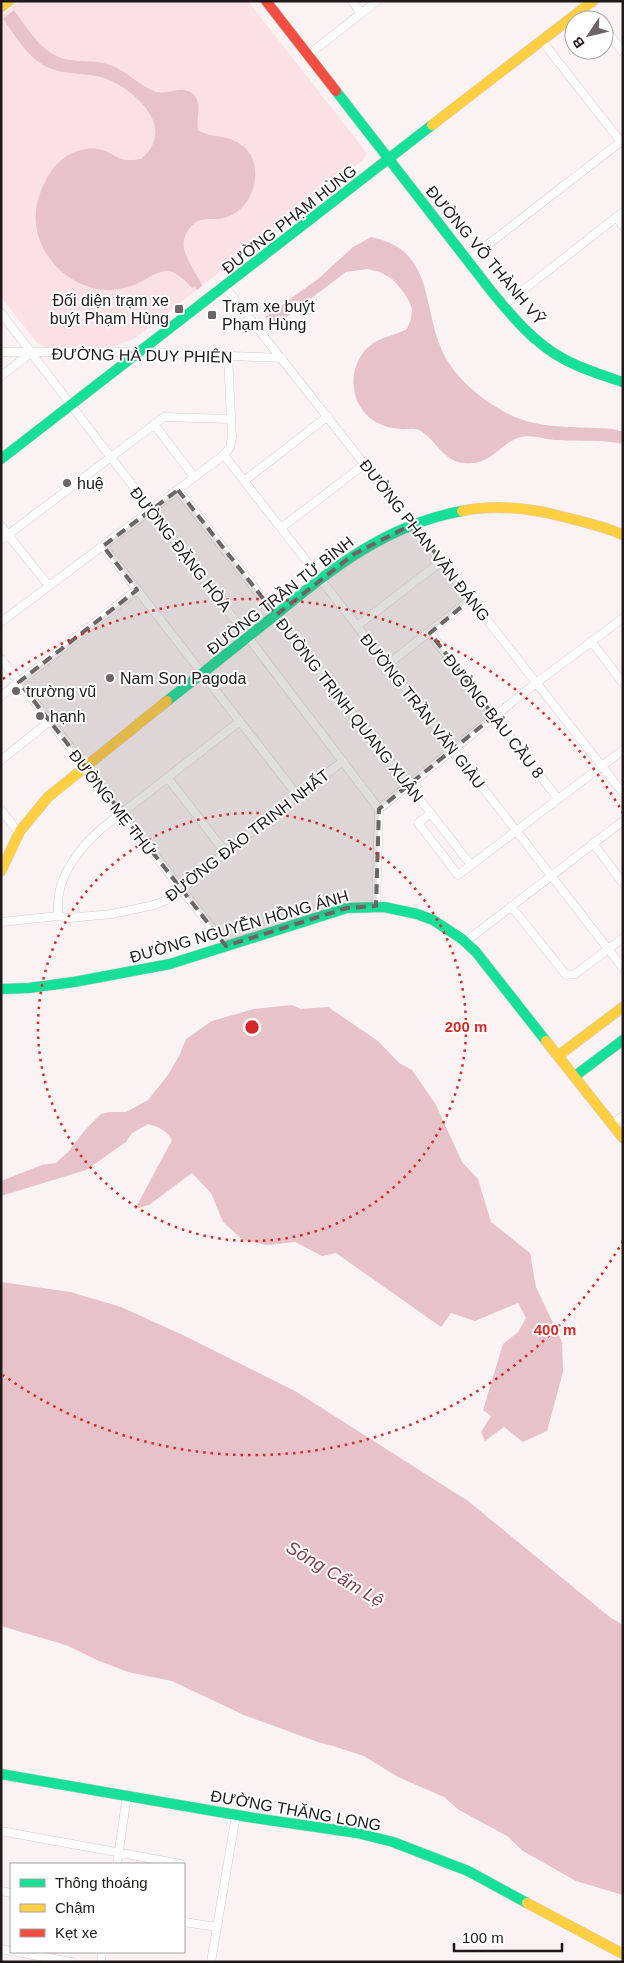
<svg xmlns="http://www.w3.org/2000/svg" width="624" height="1963" viewBox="0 0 624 1963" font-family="Helvetica,sans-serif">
<rect width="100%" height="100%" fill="#faf2f3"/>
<path fill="#fbe1e4" d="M20,1H248L367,153L364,159L134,339L111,347L48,348L37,343L1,297V16Z"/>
<path fill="#e7c2c8" d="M14,10C28,29 43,56 69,60C83,62 96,60 110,65C127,71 139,86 156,92C168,95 182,84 193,94C203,103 196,118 198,130C213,140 226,132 244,147C253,155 256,166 255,178C254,196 242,213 224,218C217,220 209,218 201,220C196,221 192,225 189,229C175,246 192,266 200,281L202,286L197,290L195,287L192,288C186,282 178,272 168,271C156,270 145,281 134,285C129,287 124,288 119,289C73,297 27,251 37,204C41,189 46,176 57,164C68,153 86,145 102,150C110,152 118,159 126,160C131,160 136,160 141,159C177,129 138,92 107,79C86,71 64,77 43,65C26,55 15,35 3,19Z
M371,237C433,249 422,303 441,348C453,378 486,404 515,417C547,430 580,426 613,429L623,432V444C601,439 580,442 558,440C547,440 532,434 521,437C500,442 493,466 464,463C442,461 436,439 419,430C413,427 406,430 400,429C393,428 385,427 378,423C348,408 345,364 372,344C382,337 396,335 407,329L411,319L412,309L409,301L402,290L392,279L380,272L367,269L346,272L274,326L265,317L318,279L353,247Z
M292,1005L301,1009L328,1007L378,1041L399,1063L412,1070L436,1105L462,1162L478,1179L491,1222L530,1253L536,1287L562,1342L563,1372L547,1431L523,1442L504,1427L485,1441L481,1432L491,1416L483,1410L503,1344L518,1332L526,1318L518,1303L475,1321L451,1313L441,1327L336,1253L322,1256L295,1242L267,1245L243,1240L223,1222L211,1193L192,1173L149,1205L135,1209L172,1140C166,1130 159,1127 148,1124L132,1133L126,1142L86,1170L1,1196V1181L42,1165L56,1163L69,1151L85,1130L101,1114L110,1112H126L148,1100L168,1075L180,1054L186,1039L212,1021L254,1009Z
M1,1282L70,1292L121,1307L185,1336L295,1391L468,1501L611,1618L623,1625V1895L576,1881L523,1851L507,1836L459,1810L444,1797L398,1777L364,1756L333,1746L318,1742L244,1715L172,1681L128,1672L99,1661L66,1645L1,1626Z"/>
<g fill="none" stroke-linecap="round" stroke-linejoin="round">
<defs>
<path id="street" d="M352,1L361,13
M585,2L599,20
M604,27L623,52
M542,41L621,142
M308,55L377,1
M616,217L623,226
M468,260L623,140
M225,287L623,793
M504,305L623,212
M1,313L379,809
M1,352H138L282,358
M1,376L31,353
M154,424L194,477
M224,455L623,968
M244,481L328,416
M178,490L471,865
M1,526L49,586
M281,528L365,464
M1,540L164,417L230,419
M103,546L298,796
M1,622L224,455L230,447L232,437L228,357
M357,626L442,561
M430,633L558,799
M591,641L623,683
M1,659L226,946
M387,665L471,599
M1,696L137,590
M1,760L50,721
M168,778L225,852
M1,810L19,833
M431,813L418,823L458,875L623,750
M593,843L623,883
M376,906L379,809L536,683L623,618
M511,906L566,975L575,974L623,938
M58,916C57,890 62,876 77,855C93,832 118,816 140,799C173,773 207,747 240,721
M1,922L58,916L69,918L112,914L154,905L172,898L225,852L343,761
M465,942L623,821
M612,1124L623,1116
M1,1831L181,1864
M117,1864L127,1795
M1,1891L11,1893
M184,1922L216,1927
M1,1949L11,1951
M17,1952L71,1962
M101,1962L102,1952
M211,1962L236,1815"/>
<path id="fast" d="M336,91L492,292C512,316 533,342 562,358C581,369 602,375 623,382
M1,459L432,125
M167,701C203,673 239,644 274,616C333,568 385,525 462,511
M1,989L29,988L74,982L170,964L347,908L384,907L417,914L433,920L462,939L476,952L546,1041
M575,1076L623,1040
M1,1774L254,1818L357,1833L393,1842L468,1871L527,1903"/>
<path id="slow" d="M1,7L9,1
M432,125L593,1
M462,511C497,504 530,508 564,517C584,522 604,526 623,535
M1,871L20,831L48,797L167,701
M546,1041L623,1138
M559,1055L623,1007
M527,1903L623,1954"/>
<path id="jam" d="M266,1L336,91"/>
</defs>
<use href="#street" stroke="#d5cdce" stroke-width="9"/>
<use href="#fast" stroke="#d5cdce" stroke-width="11"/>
<use href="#slow" stroke="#d5cdce" stroke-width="11"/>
<use href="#jam" stroke="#d5cdce" stroke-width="11"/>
<use href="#street" stroke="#fefdfd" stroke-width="8"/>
<use href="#fast" stroke="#16e098" stroke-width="10"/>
<use href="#slow" stroke="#ffcf43" stroke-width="10"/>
<use href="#jam" stroke="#f24e42" stroke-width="10"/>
</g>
<path fill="#6d6465" fill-opacity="0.2" stroke="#6d6465" stroke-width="4" stroke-dasharray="10 6" stroke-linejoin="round" d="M178,490L276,615L354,554L413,524L471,599L430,633L494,716L379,809L376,906L347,908L226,946L19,682L137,590L103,546Z"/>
<g fill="none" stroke="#d62828" stroke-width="2.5" stroke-dasharray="2.5 5">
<circle cx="252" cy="1027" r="214"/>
<path d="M623 1241A428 428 0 0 1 3 1375M3 679A428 428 0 0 1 623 813"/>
</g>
<g fill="#6d6465" stroke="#fff" stroke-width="2">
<rect x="174" y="304" width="10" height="10" rx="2.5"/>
<rect x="207" y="310" width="10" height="10" rx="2.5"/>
<circle cx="67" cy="483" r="5"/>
<circle cx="110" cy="678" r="5"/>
<circle cx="16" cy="691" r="5"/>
<circle cx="40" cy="716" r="5"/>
</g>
<g text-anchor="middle" stroke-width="4" stroke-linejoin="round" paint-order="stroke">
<g font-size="16" fill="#211819" stroke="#fff">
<text transform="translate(289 219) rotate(-38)" y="6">ĐƯỜNG PHẠM HÙNG</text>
<text transform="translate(486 255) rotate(50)" y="6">ĐƯỜNG VÕ THÀNH VỸ</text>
<text transform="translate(142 355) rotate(1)" y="6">ĐƯỜNG HÀ DUY PHIÊN</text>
<text transform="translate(425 540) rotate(52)" y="6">ĐƯỜNG PHAN VĂN ĐÁNG</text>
<text transform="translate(181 549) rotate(52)" y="6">ĐƯỜNG ĐẶNG HÒA</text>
<text transform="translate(280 595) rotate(-38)" y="6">ĐƯỜNG TRẦN TỬ BÌNH</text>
<text transform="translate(350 710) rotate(52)" y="6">ĐƯỜNG TRỊNH QUANG XUÂN</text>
<text transform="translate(423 711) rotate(52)" y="6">ĐƯỜNG TRẦN VĂN GIÀU</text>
<text transform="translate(494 716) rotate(52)" y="6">ĐƯỜNG BÀU CẦU 8</text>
<text transform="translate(113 803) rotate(52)" y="6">ĐƯỜNG MẸ THỨ</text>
<text transform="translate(247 835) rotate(-38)" y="6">ĐƯỜNG ĐÀO TRINH NHẤT</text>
<text transform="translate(239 926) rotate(-16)" y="6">ĐƯỜNG NGUYỄN HỒNG ÁNH</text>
<text transform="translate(296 1810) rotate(10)" y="6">ĐƯỜNG THĂNG LONG</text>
</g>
<g font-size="16" fill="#211819" stroke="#fff" text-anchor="start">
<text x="169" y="306" text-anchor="end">Đối diện trạm xe<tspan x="169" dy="18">buýt Phạm Hùng</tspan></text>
<text x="222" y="312">Trạm xe buýt<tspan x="222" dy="18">Phạm Hùng</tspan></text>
<text x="77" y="489">huệ</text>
<text x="120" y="684">Nam Son Pagoda</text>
<text x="26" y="697">trường vũ</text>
<text x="50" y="722">hạnh</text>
</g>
<g font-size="18" font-style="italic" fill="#7e3f4b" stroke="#fff">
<text transform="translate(335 1574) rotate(31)" y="6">Sông Cẩm Lệ</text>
</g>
</g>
<circle cx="252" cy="1027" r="8" fill="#d62828" stroke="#fff" stroke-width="2.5"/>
<g font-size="15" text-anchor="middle" font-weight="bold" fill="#d62828" stroke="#fff" stroke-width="4" stroke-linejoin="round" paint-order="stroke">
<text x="466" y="1032">200 m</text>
<text x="555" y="1335">400 m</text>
</g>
<rect width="624" height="1963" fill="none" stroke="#211819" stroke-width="5"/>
<rect x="10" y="1863" width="175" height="90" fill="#ffffff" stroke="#a6a3a3"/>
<rect x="20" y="1879" width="25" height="8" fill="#16e098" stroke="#a6a3a3"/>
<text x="55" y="1888" font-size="15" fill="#211819">Thông thoáng</text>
<rect x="20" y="1904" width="25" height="8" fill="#ffcf43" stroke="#a6a3a3"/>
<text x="55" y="1913" font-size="15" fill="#211819">Chậm</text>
<rect x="20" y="1929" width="25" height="8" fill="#f24e42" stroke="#a6a3a3"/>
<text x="55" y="1938" font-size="15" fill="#211819">Kẹt xe</text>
<g transform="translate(589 35) rotate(235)"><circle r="24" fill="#ffffff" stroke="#a6a3a3"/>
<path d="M0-4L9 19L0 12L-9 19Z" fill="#6d6465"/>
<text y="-8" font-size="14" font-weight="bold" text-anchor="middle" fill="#211819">B</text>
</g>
<path d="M454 1943v8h108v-8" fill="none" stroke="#211819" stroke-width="2.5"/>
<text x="462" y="1943" font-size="15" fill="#211819" stroke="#ffffff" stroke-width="4" paint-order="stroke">100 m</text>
</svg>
